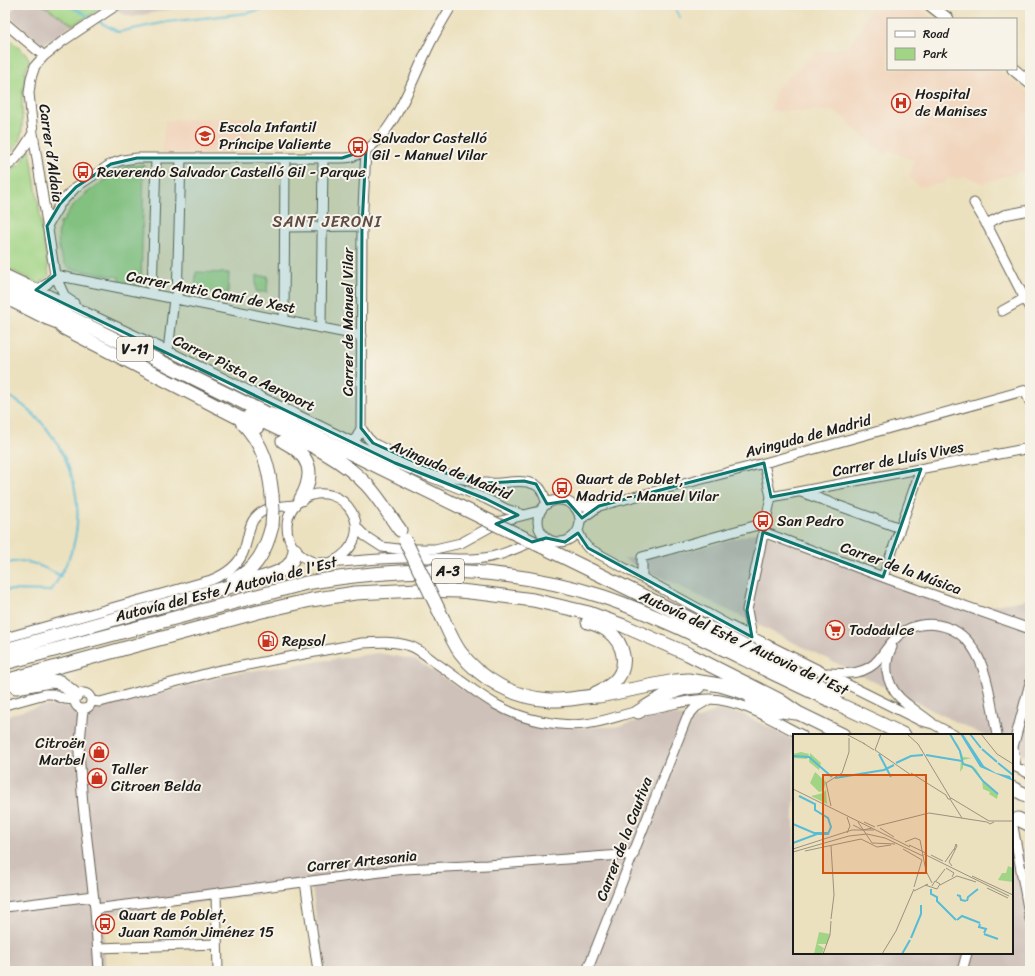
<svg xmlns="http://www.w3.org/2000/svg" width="1035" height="976" viewBox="0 0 1035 976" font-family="Sriracha,sans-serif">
<rect width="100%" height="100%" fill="#f7f3e8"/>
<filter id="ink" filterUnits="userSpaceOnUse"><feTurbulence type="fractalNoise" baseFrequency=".025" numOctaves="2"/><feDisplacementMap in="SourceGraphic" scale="8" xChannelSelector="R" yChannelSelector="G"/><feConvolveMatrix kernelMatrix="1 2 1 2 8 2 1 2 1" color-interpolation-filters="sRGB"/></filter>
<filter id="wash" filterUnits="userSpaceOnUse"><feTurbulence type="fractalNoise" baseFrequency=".012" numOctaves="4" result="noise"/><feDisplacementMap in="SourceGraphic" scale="16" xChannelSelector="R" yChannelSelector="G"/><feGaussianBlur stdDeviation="0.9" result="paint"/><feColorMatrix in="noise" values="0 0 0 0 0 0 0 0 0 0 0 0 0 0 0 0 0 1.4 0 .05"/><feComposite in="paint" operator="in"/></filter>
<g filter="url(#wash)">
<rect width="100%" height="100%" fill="#ece1bf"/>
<path fill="#f1d5bd" d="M874,5H896L905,11L909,5H915L933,19H888V69H997L1030,94V169L982,183L965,176L961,179L947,178L945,183L919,187L909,177L915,161L889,150L885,155L839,114L832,111H770L777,88L815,53L845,48L851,44Z
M247,117L248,152L162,154L165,120Z"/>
<path fill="#cec1ba" d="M17,5H43L73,25L43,45L8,15Z
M97,5H177L172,9L132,17Z
M758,532L978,608L1030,599V758L1012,749V735H983L623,559L686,552Z
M378,653L416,660L461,689L535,727H614L668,714L698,719L716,710L742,714L794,740V953H1012V847L1030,855V971H324L312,888L104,915L105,971H5V716L41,706H60L89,709L157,694L231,674Z"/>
<path fill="#a1d485" stroke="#5e7850" d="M43,5H106V6L73,25Z
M5,35L27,55L30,62L24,73L26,74C24,84 22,92 22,102C22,125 26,142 5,157Z
M30,149L49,275L40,284L5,267V174L20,164Z
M144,165L141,286L119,283V277L71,269C57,262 56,234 61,221L63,222C74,196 104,182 126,167L129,166Z
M196,272L229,273L228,293L195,292Z
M256,276H268L267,292H256Z"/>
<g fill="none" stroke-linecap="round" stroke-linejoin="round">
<path stroke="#57bcd5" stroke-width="2" d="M68,5L92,18
M672,5L680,17
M98,21L118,32L167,22L248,13L277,5
M5,394C59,423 89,488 73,547C68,563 60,577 51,591L5,590
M5,564C25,556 43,567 61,576"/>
</g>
</g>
<g filter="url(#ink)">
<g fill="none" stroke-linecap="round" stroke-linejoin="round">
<defs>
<path id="minor" d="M5,23L44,56
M5,167C16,163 27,143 33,133
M974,203L987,225L1030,309
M986,224L1004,215L1030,210
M47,226L60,204L76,187L111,164L123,160L137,158H342C346,158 351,158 354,156C391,144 411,83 427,50C434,35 443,20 452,5
M285,227L362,226
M5,274L168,351L395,463L486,499L506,509L524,515
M55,275L362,336
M36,290L47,284L55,275
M152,294L156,158
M177,299L181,158
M74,303L65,297L55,275L33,133L29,93L31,78L35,66L44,56L63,41L117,5
M1002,311L1029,296
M284,320L285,158
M321,327L323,158
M168,351L174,299
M1025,391L1030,402
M361,428L368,438L373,443C407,461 446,478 485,483C502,485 518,478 534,484C542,487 544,496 547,504
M352,442L357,437L361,428L362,226L366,150
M801,492L900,528
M771,497L1030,448
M538 521a21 21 0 1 1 42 0a21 21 0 1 1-42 0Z
M574,506H599L764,463L1030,389
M580,520L599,506
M357,528L365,536L382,547L398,549H435L461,543L501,521L540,511
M578,531L583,542L588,548L730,626L921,721L933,724L954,735
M763,532L891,580L1030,629
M332,562C384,535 342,476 303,499C293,504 287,516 287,526C287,543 297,557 314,562C323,564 343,562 353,561C378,559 403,557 429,558C451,558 475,562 498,555C514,551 529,541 546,538
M883,577L921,469
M642,578V557L765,523
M752,637L747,610L771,497L764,463
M5,638L211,580C224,575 237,567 243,553C251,534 245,517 270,508C278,506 287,506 295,505
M892,647C881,668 888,690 907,704C915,711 924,716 932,723
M828,673C847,674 866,675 879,659C886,650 892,639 903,632C913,625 927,623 938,625C987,633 989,696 997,735
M75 701a8 8 0 1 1 16 0a8 8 0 1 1-16 0Z
M91,701L100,702L216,671L362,643C378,642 395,641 410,646C419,649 428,657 436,663C470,686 497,713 540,721C555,724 570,726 585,724C604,722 620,715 638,711C651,709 664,706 677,703C688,701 698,699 710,699C742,700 774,721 802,735
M5,705L45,694H52L65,699L74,700
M83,709L79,753L83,805L95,909L99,971
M1012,765L1030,774
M1016,767L1013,747L1030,683
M1012,821L1030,919
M305,882L318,971
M216,894L218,971
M5,907L93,896
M95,909L404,869L487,865L634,854
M98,948L216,944
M587,971L687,717L696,707L708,700
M962,971L967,953"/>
<path id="major" d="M930,5L948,19
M1013,69L1030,83"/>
<path id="highway" d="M5,285L265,413L277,417L336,446L483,518
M5,297L47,318L73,328
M62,327L257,427
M250,415C289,435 337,453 367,485C380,499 389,515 400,530
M242,422C263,444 269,466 272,495
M283,441C310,455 316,472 301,499
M541,546L717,632L835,694
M233,580C257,570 266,549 272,526
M443,619C448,630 453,642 460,652C481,680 515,698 550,700C567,701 583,696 599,696L675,681L688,680L720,685L743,692L761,700
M588,622C595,624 602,626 608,631C624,643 630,667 614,682C609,687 602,690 596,693
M5,650L271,575C285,569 293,566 295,550
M5,663L306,583C408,565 505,565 604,597C665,618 723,649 781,677C822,697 863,715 904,735
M5,681L258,612L311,600L355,593L418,590L460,591L488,594L533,600L589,613L624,626L688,654L779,700L798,713L843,735
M16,687L50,681L60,682L76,695
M752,700L774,710L796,713
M638,712C655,701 677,686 698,687
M1012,788L1030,797
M1018,819L1030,825"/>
</defs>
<use href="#minor" stroke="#656155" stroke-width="11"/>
<use href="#major" stroke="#656155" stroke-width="13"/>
<use href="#highway" stroke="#656155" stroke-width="15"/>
<use href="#minor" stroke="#fff" stroke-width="9"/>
<use href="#major" stroke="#fff" stroke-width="11"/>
<use href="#highway" stroke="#fff" stroke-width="13"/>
<defs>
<path id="highway-bridge" d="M483,518L541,546
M272,526L273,510L272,495
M405,540L443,619"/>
</defs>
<use href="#highway-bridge" stroke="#656155" stroke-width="15" stroke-linecap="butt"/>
<use href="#highway-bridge" stroke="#fff" stroke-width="13"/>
</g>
</g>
<path fill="#0f766e" fill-opacity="0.2" stroke="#0f766e" stroke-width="3" stroke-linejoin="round" d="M366,150L362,226L361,428L373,443L419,464L455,476L486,483L524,481L536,484L547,504L567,501L582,518L599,506L764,463L771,497L921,469L883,577L763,532L747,610L752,637L588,548L578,533L565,542L546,538L532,542L496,524L518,515L486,499L395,463L36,290L55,275L47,226L60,204L76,187L111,164L137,158H342Z"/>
<defs>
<symbol id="hospital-ring" viewBox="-11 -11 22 22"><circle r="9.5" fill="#f7f3e8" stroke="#c8321e" stroke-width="1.5"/><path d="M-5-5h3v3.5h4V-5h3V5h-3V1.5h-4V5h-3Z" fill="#c8321e"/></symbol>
<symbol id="school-ring" viewBox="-11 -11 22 22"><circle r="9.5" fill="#f7f3e8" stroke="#c8321e" stroke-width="1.5"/><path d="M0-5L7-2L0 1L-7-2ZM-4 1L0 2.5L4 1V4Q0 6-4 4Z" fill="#c8321e"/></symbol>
<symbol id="bus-ring" viewBox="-11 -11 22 22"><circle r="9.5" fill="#f7f3e8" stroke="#c8321e" stroke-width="1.5"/><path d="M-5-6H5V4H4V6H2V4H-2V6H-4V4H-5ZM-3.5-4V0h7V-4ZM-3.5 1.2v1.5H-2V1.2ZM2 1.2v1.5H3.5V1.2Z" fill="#c8321e"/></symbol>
<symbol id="supermarket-ring" viewBox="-11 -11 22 22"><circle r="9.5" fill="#f7f3e8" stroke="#c8321e" stroke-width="1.5"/><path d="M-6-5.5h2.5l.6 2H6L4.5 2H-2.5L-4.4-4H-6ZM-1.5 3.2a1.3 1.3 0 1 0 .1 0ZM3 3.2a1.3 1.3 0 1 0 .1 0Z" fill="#c8321e"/></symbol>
<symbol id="fuel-ring" viewBox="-11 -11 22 22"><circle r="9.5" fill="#f7f3e8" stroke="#c8321e" stroke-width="1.5"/><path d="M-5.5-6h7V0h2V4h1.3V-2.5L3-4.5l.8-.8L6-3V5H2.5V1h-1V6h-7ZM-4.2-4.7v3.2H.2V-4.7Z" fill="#c8321e"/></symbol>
<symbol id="shop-ring" viewBox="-11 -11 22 22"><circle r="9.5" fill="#f7f3e8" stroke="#c8321e" stroke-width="1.5"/><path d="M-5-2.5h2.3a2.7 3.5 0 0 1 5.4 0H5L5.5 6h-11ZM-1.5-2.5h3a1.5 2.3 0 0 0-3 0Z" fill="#c8321e"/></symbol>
</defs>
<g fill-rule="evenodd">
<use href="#hospital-ring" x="890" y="92" width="22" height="22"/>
<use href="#school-ring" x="194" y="125" width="22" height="22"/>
<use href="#bus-ring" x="347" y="136" width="22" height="22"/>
<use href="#bus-ring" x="72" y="161" width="22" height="22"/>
<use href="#bus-ring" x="551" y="477" width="22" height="22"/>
<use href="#bus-ring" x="752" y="510" width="22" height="22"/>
<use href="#supermarket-ring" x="824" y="619" width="22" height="22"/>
<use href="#fuel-ring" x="257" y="630" width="22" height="22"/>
<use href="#shop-ring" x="88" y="741" width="22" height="22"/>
<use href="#shop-ring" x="86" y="767" width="22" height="22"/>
<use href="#bus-ring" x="94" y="913" width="22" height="22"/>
</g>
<g text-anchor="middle" stroke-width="4" stroke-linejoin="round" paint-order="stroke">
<g fill="#f7f3e8" stroke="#5e5c59" stroke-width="1">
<rect x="117" y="337" width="36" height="24" rx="3"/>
<rect x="432" y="559" width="32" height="24" rx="3"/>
</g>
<g font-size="14" font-weight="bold" fill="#1c1c1c">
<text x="135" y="354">V-11</text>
<text x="448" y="576">A-3</text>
</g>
<g font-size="15" fill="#1c1c1c" stroke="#f7f3e8" text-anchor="start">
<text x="915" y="99">Hospital<tspan x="915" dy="17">de Manises</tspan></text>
<text x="219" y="132">Escola Infantil<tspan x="219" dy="17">Príncipe Valiente</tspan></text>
<text x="372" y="143">Salvador Castelló<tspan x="372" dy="17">Gil - Manuel Vilar</tspan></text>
<text x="97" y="177">Reverendo Salvador Castelló Gil - Parque</text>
<text x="576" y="484">Quart de Poblet,<tspan x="576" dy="17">Madrid - Manuel Vilar</tspan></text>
<text x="777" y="526">San Pedro</text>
<text x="849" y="635">Tododulce</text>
<text x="282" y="646">Repsol</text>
<text x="85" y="748" text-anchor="end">Citroën<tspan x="85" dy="17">Marbel</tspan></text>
<text x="111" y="774">Taller<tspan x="111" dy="17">Citroen Belda</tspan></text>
<text x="119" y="920">Quart de Poblet,<tspan x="119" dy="17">Juan Ramón Jiménez 15</tspan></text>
</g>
<g font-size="15" fill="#1c1c1c" stroke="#f7f3e8">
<text transform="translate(51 153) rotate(82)" y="5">Carrer d’Aldaia</text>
<text transform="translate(211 292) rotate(11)" y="5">Carrer Antic Camí de Xest</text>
<text transform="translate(348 322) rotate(-90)" y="5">Carrer de Manuel Vilar</text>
<text transform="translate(244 373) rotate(26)" y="5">Carrer Pista a Aeroport</text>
<text transform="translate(808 436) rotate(-15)" y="5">Avinguda de Madrid</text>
<text transform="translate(898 459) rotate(-11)" y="5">Carrer de Lluís Vives</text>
<text transform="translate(451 470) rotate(23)" y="5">Avinguda de Madrid</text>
<text transform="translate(901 568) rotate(20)" y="5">Carrer de la Música</text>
<text transform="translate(226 589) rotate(-14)" y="5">Autovía del Este / Autovia de l'Est</text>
<text transform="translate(744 643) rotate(25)" y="5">Autovía del Este / Autovia de l'Est</text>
<text transform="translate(624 839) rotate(-69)" y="5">Carrer de la Cautiva</text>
<text transform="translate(362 861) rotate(-6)" y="5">Carrer Artesania</text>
</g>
<g font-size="16" letter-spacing="1" fill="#5f4c46" stroke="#f7f3e8">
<text x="327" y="227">SANT JERONI</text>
</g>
</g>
<g transform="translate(793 734)">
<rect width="220" height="220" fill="#ece1bf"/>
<path d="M156,0L165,11L170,23L179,24L170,26V29L178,31L183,35L191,48L205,60L204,65L196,60L197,58L190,55L189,45L177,32L170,31V34L167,38L168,27L138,23L168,26L166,16ZM8,18L16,20L14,25L0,24V20ZM17,19L28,29L26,36L16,28ZM22,38L33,48L30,57L26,58L17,49ZM33,56L34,70L18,62L30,59ZM215,132L220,134V148L205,146L209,139H213ZM26,198L37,200L34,210H24L31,214L29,220H21Z" fill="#a1d485"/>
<path d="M167,0H170L191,32L203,39L217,42L220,47L187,33Z" fill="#57bcd5"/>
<path fill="none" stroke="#57bcd5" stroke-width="2" d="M157,0L167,17L170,30L179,33L190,47L205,60M177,0L188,14M189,15L204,28M86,20L98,43M133,21L169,27M0,22L16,23L39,43M103,29L118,22L130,21M205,29L220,41M42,44L91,36L101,31M0,90L21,99H36M0,109L24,100H35L38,93L35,84L22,76V70L6,62M138,155V160L144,163V167L163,186M164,161L167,162L168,166L173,167M174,167L175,163L185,155M164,186L169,182L187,189M187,190L186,193L193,195L191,199M191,200L205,205M118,204L128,180V171M109,220L117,206"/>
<path fill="none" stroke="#99927e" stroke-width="1" d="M53,0L72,10M114,0L125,10L158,65H155L153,61L118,39M188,0L204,20L220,30M70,9L81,16M82,16L118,41M82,16L88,0M0,55L117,113M158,64L196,87H220M157,65L169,84M38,72L33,49L49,39L56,18V4M54,83L57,92L54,99M65,88L79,109L102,110M71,88L82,93M60,91L70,96L79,94M84,92L136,79L194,88L197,90L201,88M87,94L101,103M59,96H81M112,108L122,104L127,106L133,137L139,149M116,111L133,119M0,115L59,96M110,115L129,126L121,153M12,117L68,105L84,113L98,111M0,118L56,102L74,100L92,104L130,122M131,120L216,162M138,121L150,127M152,128L161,115M159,132L156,128L164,112L163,110L161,116M153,134L161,139L159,143M179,142L220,161M143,147L152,135M132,151L144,155L147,150L142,147L139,152M147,151L164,142L183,148M194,154L215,164M121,157L135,150M38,185L41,161L38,112M30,220L37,201L38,187M89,220L103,197L121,155"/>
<path fill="#d4530e" fill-opacity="0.15" stroke="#d4530e" stroke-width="2" d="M30,41H133V139H30Z"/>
<rect width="220" height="220" fill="none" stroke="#1c1c1c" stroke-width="2"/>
</g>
<rect width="1035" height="976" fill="none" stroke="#f7f3e8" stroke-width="20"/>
<rect x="887" y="18" width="130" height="52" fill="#f7f3e8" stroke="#9f9d96"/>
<rect x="895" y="31" width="20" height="6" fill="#ffffff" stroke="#9f9d96"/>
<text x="923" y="38" font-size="12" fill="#1c1c1c">Road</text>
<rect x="895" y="48" width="20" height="12" fill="#a1d485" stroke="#9f9d96"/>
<text x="923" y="58" font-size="12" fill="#1c1c1c">Park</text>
</svg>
